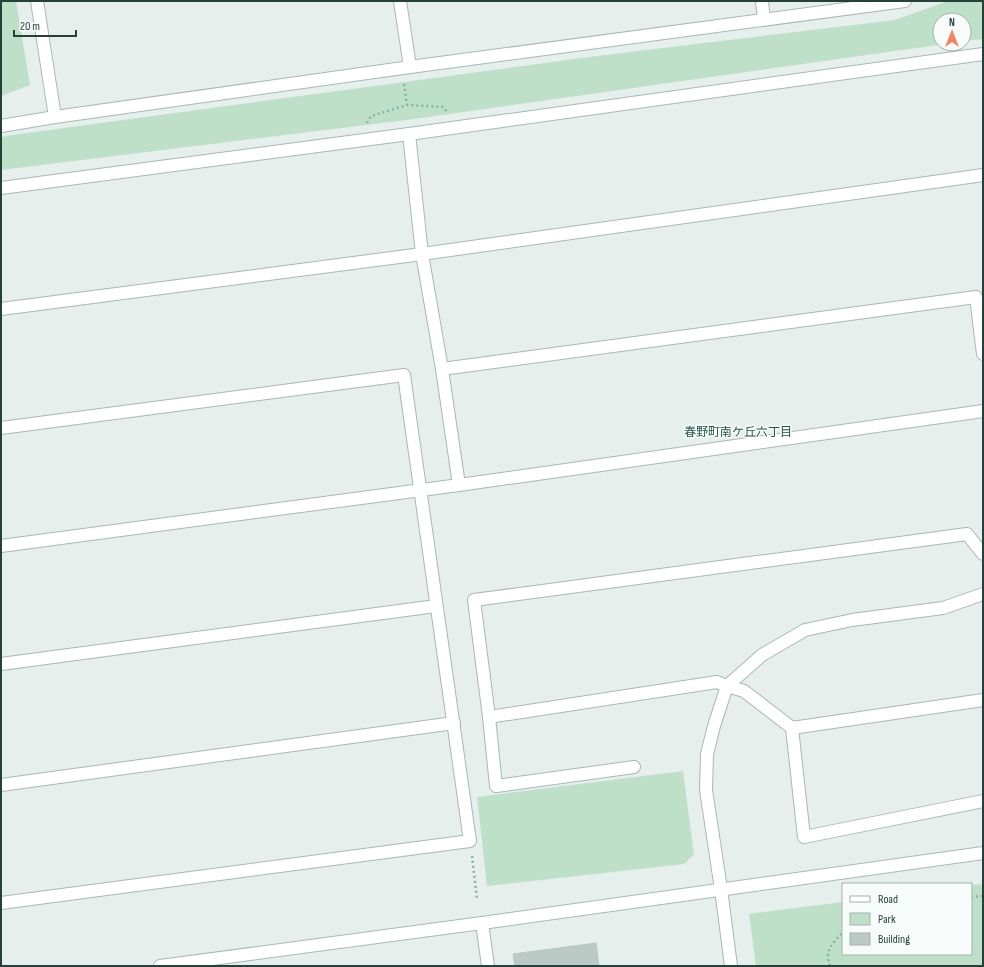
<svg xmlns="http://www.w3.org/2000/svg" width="984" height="967" viewBox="0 0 984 967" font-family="'Sofia Sans Condensed','Noto Sans JP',sans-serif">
	<rect width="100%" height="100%" fill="#e6efeb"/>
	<!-- green -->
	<g fill="#bfe0c8">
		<polygon points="1,1 16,1 30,85 1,96"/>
		<polygon points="948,1 983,1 983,39 964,41 964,20 940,20 940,44 945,44 407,120 1,170 1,138 5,136 589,57 895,20"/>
		<polygon points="683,771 694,855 684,864 487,886 477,797"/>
		<polygon points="983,884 983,966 756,966 749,914 843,902 843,954 971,954 971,885"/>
	</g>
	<!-- building -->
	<polygon fill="#bbcac4" stroke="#b8c9c2" points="596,943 599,966 515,966 513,954"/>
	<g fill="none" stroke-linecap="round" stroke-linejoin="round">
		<defs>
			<g id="street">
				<polyline points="37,1 55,117"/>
				<polyline points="400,1 410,67"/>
				<polyline points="762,1 764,20"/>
				<polyline points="1,126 55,117 410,67 905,1"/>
				<polyline points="409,134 422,254 442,369 459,485 983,411"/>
				<polyline points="1,188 409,134 983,54"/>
				<polyline points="1,309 422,254 983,175"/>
				<polyline points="442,369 976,297 983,354"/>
				<polyline points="1,428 404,375 470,841 1,903"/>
				<polyline points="1,546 459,485"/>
				<polyline points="983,554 967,534 474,600 489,717 717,682 727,686 744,691 792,728 804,837 983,801"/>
				<polyline points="1,664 436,606"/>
				<polyline points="489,717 496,786 634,767"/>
				<polyline points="792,728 983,700"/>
				<polyline points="1,785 454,723"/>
				<polyline points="721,889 706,790 707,754 714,726 727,686 762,655 805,630 852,620 943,608 983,594"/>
				<polyline points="482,923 488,966"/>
			</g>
			<g id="secondary">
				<polyline points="721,889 731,966"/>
				<polyline points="160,966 482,923 983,853"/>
			</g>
		</defs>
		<!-- street casing -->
		<use href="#street" stroke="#a8b8b2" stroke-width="14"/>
		<!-- secondary casing -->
		<use href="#secondary" stroke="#a4bbb3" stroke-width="14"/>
		<!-- path -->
		<g stroke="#86b3a5" stroke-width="2.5" stroke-dasharray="2 3" stroke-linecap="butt">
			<polyline points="404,84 407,105"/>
			<polyline points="367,123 371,116 407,105 443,107 448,113"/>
			<polyline points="472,856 477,899"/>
			<polyline points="971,897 983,896"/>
			<path d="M830,966c-6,-16 3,-23 13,-34"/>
		</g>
		<!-- street -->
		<use href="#street" stroke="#fff" stroke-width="12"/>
		<!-- secondary -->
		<use href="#secondary" stroke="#fff" stroke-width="12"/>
	</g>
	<g text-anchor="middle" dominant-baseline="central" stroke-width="3" stroke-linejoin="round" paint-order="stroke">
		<!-- neighbourhood labels -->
		<g font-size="12" fill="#1f5548" stroke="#f7fbf9">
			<text x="738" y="432">春野町南ケ丘六丁目</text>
		</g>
	</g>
	<!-- border -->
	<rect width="984" height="967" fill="none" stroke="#24423a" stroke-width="4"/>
	<!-- legend -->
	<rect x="842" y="883" width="130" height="72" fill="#f7fbf9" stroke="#a3b1ad"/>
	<rect x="850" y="896" width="20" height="6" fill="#ffffff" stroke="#a3b1ad"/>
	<text x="878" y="903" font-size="12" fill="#24423a">Road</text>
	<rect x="850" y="913" width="20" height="12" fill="#bfe0c8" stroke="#a3b1ad"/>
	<text x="878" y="923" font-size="12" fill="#24423a">Park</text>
	<rect x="850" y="933" width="20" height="12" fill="#bbcac4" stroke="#a3b1ad"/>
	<text x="878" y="943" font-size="12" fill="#24423a">Building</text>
	<!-- north arrow -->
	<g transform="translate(952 32)"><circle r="19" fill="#f7fbf9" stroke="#a3b1ad"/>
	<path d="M0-3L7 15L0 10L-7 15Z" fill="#f4845f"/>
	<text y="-6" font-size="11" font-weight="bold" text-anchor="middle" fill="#24423a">N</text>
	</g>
	<!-- scale -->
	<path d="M14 30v6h62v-6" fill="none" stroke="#24423a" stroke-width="2"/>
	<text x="20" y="30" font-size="12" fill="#24423a" stroke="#f7fbf9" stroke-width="3" paint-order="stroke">20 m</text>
</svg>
